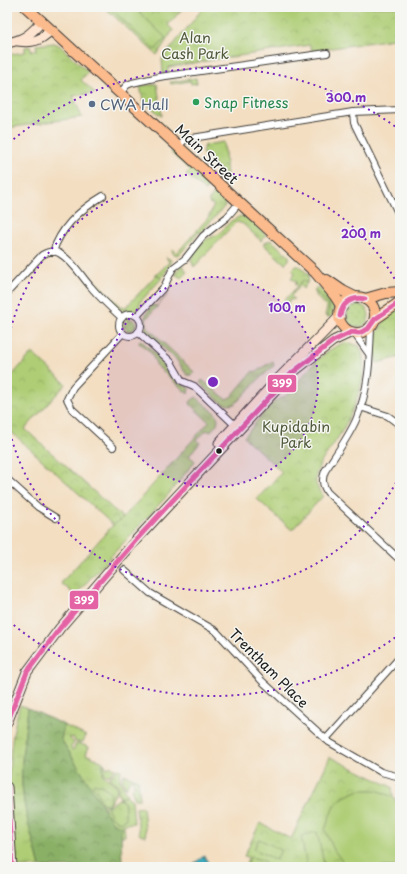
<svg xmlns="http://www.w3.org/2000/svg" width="407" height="874" viewBox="0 0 407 874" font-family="'Playpen Sans',sans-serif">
	<defs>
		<pattern id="grass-tufts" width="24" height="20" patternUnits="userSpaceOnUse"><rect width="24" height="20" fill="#aecd75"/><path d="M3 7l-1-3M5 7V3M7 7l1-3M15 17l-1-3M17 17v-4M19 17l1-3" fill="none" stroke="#95af65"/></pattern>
		<pattern id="forest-crowns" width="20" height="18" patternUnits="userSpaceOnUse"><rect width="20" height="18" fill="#8ab066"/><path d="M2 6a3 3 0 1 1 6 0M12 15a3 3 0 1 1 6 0" fill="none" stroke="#708e53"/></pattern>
		<pattern id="park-crowns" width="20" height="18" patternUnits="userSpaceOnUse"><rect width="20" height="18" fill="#aecd75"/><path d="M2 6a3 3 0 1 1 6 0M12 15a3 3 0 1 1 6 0" fill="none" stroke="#95af65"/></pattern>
		<pattern id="garden-dots" width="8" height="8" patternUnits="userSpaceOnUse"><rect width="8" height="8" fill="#aecd75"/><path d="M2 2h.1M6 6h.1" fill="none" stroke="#95af65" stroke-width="1.8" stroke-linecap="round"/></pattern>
		<pattern id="water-waves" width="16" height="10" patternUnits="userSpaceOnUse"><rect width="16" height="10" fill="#3eabbc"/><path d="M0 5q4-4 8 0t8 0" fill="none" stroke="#338a98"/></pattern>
	</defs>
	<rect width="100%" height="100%" fill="#f6f6f2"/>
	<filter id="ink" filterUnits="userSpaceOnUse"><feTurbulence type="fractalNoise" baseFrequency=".025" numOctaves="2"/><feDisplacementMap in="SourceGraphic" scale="8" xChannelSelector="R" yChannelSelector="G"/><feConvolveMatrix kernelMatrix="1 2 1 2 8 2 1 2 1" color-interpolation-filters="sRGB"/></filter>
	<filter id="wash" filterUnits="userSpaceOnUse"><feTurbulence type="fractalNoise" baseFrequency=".012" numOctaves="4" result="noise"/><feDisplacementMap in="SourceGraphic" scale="16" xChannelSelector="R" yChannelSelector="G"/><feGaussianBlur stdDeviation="0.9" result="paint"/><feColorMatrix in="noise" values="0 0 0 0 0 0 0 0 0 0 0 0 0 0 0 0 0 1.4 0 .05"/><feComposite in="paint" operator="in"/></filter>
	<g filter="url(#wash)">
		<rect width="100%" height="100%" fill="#f3dec1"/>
		<!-- grass -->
		<g fill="url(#grass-tufts)" stroke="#657448">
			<polygon points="196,78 197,83 191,84 190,81 171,84 170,82"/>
			<polygon points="174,150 209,183 205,191 186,174 190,170 171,153"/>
			<polygon points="217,191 224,201 225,206 200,233 197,230 208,218 214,205 209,203 209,200"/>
			<polygon points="241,216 248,218 266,235 261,241 243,224 237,222 235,223 194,267 191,260 195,251 205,240 219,234 231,221"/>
			<polygon points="271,240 289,256 289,260 285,264 263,244"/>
			<polygon points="296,266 299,266 309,275 307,283 303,280 298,286 295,284 297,282 291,278 295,273 292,270"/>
			<path d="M156,275l6,3 -21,23 -3,8c-18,9 -32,-11 -44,-22l3,-4 24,23 5,1z"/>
			<path d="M317,287c9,6 23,17 14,30h-5l4,-9 -4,-7 -12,-11z"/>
			<polygon points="140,340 166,362 177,381 189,388 188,394 157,366 151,352 139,343"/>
			<path d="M273,361l1,5 -14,12 -24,25c-13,8 -27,-12 -36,-20l2,-3 24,19 5,-2 22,-26 2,1z"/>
			<polygon points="196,397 215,413 218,419 217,424 210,432 207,430 196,440 200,443 189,456 195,461 168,495 75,595 61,583 113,525 123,518 209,422 191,405 190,402"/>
			<path d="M20,705l8,3c-3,28 -9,58 -5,87 3,24 11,48 17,72h-25c-5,-55 -12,-108 5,-162z"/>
			<polygon points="64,725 86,736 83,742 75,742 74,738 69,737 74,743 71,747 72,750 74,749 75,745 78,743 89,747 86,754 103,762 103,775 116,785 117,790 109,805 102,806 61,739"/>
			<polygon points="104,763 107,768 111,766 115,768 109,776 104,774"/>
			<polygon points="117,769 121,770 120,780 127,795 119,797 120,794 118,793 118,785 109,778"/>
			<polygon points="124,774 138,780 140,799 135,799 131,789 136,785 133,784 134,780 130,780 126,788 122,780"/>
			<polygon points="127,796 132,800 134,823 124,824 125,836 121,836 121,826 113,823 103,808 109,806 108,809 116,821 123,821 126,816 122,800 119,799"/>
			<polygon points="143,807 146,837 139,834 136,808"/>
		</g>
		<!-- forest -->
		<path fill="url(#forest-crowns)" stroke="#536641" d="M28,708l36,17 -3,14 52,84 8,3 1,41h-82c-6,-24 -14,-48 -17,-72 -4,-29 2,-59 5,-87z"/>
		<!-- park -->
		<g fill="url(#park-crowns)" stroke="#657448">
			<polygon points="104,7 184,7 168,25 173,30 157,55"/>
			<polygon points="204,7 400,7 400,38 312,51 310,45 168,67 168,73 163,74 162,59"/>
			<polygon points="54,43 59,45 88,72 81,80 95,93 73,96 82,117 7,128 7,55 25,52 25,47 30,46 31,51 37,50 36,45"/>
			<polygon points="157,84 162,116 161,116 143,100 140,86"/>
			<polygon points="224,142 227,176 202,153 205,145"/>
			<path d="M400,309v48l-23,6c-1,-5 -3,-11 -3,-16 0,-15 13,-33 26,-38z"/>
			<path d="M347,342l12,4c14,24 -8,72 -22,93 -7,12 -19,23 -21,37 -1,8 2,14 7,20l-31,34 -35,-31 25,-27 -38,-35c9,-10 23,-31 33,-37 5,-3 9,-3 13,-8 16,-19 32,-43 57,-50z"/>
			<polygon points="32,353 66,384 25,429 123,518 113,525 7,428 7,381"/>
			<polygon points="330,757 392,787 393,797 400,806 400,867 245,867 248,857 244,856 260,823 291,839"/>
			<path d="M94,783c10,3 22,9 14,21l-6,-1 -5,-12 -5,-5z"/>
			<polygon points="119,799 124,802 126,819 120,822 113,818 108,809 109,806"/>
		</g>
		<!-- garden -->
		<g fill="url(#garden-dots)" stroke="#657448">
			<polygon points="197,230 199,232 180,254 176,255 172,252 173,249 177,253"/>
			<polygon points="166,257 171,260 171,263 162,278 156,275 169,262"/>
			<polygon points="181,265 183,266 187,272 181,278 175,274"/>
			<polygon points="303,280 307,283 303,289 300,286 291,296 294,299 288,301 288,306 283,302"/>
			<path d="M314,290c8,8 21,15 12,27l-1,-2 2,-7 -10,-11z"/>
			<path d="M168,294l-22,25v7l48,46 -3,3h-4l-11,-16 -25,-22 -1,1c-10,-12 -7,-21 2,-33l5,1z"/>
			<circle cx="358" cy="316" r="11"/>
			<circle cx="130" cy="325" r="6"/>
		</g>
		<!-- pitch -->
		<g fill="#aecd75" stroke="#657448">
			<polygon points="109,7 134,7 166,38 155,50"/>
			<path d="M360,790h16l17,7 7,9v61h-54l-12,-17 -9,-20c9,-25 8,-30 35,-40z"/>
			<polygon points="317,832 324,864 307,867 301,836"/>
			<polygon points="259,839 281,850 276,860 254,849"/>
			<polygon points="250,857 265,861 263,867 247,867"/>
		</g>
		<!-- water -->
		<polygon fill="url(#water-waves)" stroke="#2d646c" points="204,856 211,867 189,867"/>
	</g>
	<g filter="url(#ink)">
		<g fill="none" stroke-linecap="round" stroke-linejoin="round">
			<defs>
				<g id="street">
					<polyline points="120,93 127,85 132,83 159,77 327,53"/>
					<polyline points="353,112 354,123 400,217"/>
					<polyline points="178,146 186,139 353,112 400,110"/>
					<path d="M53,252c8,-26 28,-43 50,-56"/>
					<path d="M7,293l35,-38c5,-3 11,-5 17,-2 14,8 22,23 32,34 9,11 20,21 31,31"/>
					<circle cx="130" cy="325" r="11"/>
					<polyline points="137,316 164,287 173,268 185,259 203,236 227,217 239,203"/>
					<path d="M371,326c-1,32 -2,64 -15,94 -8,18 -20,34 -31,51 -3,8 -3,13 2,21l73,68"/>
					<polyline points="138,332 171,362 182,381 194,386 238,428"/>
					<polyline points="354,333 369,354"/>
					<polyline points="360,407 388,416 400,425"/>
					<polyline points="113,447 72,409 67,399 73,387 123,333"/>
					<polyline points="7,479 38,507 56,518"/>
					<polyline points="124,570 150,593 216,631 262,681 329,742 381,772 400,777"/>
					<polyline points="326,739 400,657"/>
				</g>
				<g id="secondary">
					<path d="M18,41c15,2 22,0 33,-11"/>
					<path d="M7,43c17,-3 24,-9 35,-22"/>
					<polyline points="219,443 276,381 340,316"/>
					<polyline points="7,723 27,672 60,628 136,540 292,373 333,341 352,332"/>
					<polyline points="7,787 12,867"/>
				</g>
				<g id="primary">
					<polyline points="26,7 315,272 335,296 342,307"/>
					<polyline points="327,280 343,291 357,298"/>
					<circle cx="357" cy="315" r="18"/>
					<polyline points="365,299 386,293 400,292"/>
					<polyline points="375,319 400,302"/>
				</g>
			</defs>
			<!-- street casing -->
			<use href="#street" stroke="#3c3935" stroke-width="8"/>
			<!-- secondary casing -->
			<use href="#secondary" stroke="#3c3935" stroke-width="11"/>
			<!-- primary casing -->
			<use href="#primary" stroke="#3c3935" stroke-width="12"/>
			<!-- street -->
			<use href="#street" stroke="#fff" stroke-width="6"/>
			<!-- secondary -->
			<use href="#secondary" stroke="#fde4d1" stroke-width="9"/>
			<!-- primary -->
			<use href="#primary" stroke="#fbbb8d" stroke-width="10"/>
			<defs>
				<g id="bus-1">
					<path d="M340,316c2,-13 12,-20 25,-17"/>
					<polyline points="7,723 27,672 60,628 136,540 186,486 292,373 333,341 352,332 359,333 368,329 375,319 400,302"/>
					<polyline points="7,787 12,867"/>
				</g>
			</defs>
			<!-- bus-1 casing -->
			<use href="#bus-1" stroke="#f6f6f2" stroke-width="8"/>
			<!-- bus-1 -->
			<use href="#bus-1" stroke="#e463a4" stroke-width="5"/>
		</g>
	</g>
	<!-- distance rings -->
	<circle cx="213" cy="382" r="105" fill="#7b2cbf" fill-opacity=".12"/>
	<g fill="none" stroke="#7b2cbf" stroke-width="2" stroke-dasharray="2 4">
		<circle cx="213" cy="382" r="105"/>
		<path d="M399 477A209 209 0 0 1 7 418M7 346A209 209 0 0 1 399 287"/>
		<path d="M400 634A314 314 0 0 1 9 621M9 143A314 314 0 0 1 400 130"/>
	</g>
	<!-- markers -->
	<circle fill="#2e9e5b" stroke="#f6f6f2" stroke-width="1.5" cx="196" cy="102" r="4"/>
	<circle fill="#5c6f8a" stroke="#f6f6f2" stroke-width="1.5" cx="92" cy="104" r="4"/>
	<circle fill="#1c1c1c" stroke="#f6f6f2" stroke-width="1.5" cx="219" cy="451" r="3.5"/>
	<g text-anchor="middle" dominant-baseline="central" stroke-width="3" stroke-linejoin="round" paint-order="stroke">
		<!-- park labels -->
		<g font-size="14" fill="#4f5a3b" stroke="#f6f6f2">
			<text x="195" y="37">Alan<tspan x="195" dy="16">Cash Park</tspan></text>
			<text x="296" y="426">Kupidabin<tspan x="296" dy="16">Park</tspan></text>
		</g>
		<!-- leisure labels -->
		<g font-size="14" fill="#27864d" stroke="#f6f6f2" text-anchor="start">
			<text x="204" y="102">Snap Fitness</text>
		</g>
		<!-- service labels -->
		<g font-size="14" fill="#4e5e75" stroke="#f6f6f2" text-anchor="start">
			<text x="100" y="104">CWA Hall</text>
		</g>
		<!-- street labels -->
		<g font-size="14" fill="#1c1c1c" stroke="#f6f6f2">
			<text transform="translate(207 154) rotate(43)">Main Street</text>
			<text transform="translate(269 668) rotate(45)">Trentham Place</text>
		</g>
	</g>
	<circle cx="213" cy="382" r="6" fill="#7b2cbf" stroke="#f6f6f2" stroke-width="2"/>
	<g font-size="12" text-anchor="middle" font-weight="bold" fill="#7b2cbf" stroke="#f6f6f2" stroke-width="3" stroke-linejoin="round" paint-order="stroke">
		<text x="346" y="102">300 m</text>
		<text x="361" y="238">200 m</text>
		<text x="287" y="312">100 m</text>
	</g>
	<g stroke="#f6f6f2" stroke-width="1.5">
		<rect x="267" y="374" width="30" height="19" rx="4" fill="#e463a4"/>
		<rect x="69" y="590" width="30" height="20" rx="4" fill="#e463a4"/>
	</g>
	<g font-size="11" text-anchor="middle" font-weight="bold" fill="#fff">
		<text x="282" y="387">399</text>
		<text x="84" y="604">399</text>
	</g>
	<!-- margin -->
	<rect width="407" height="874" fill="none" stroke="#f6f6f2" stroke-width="24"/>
</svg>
